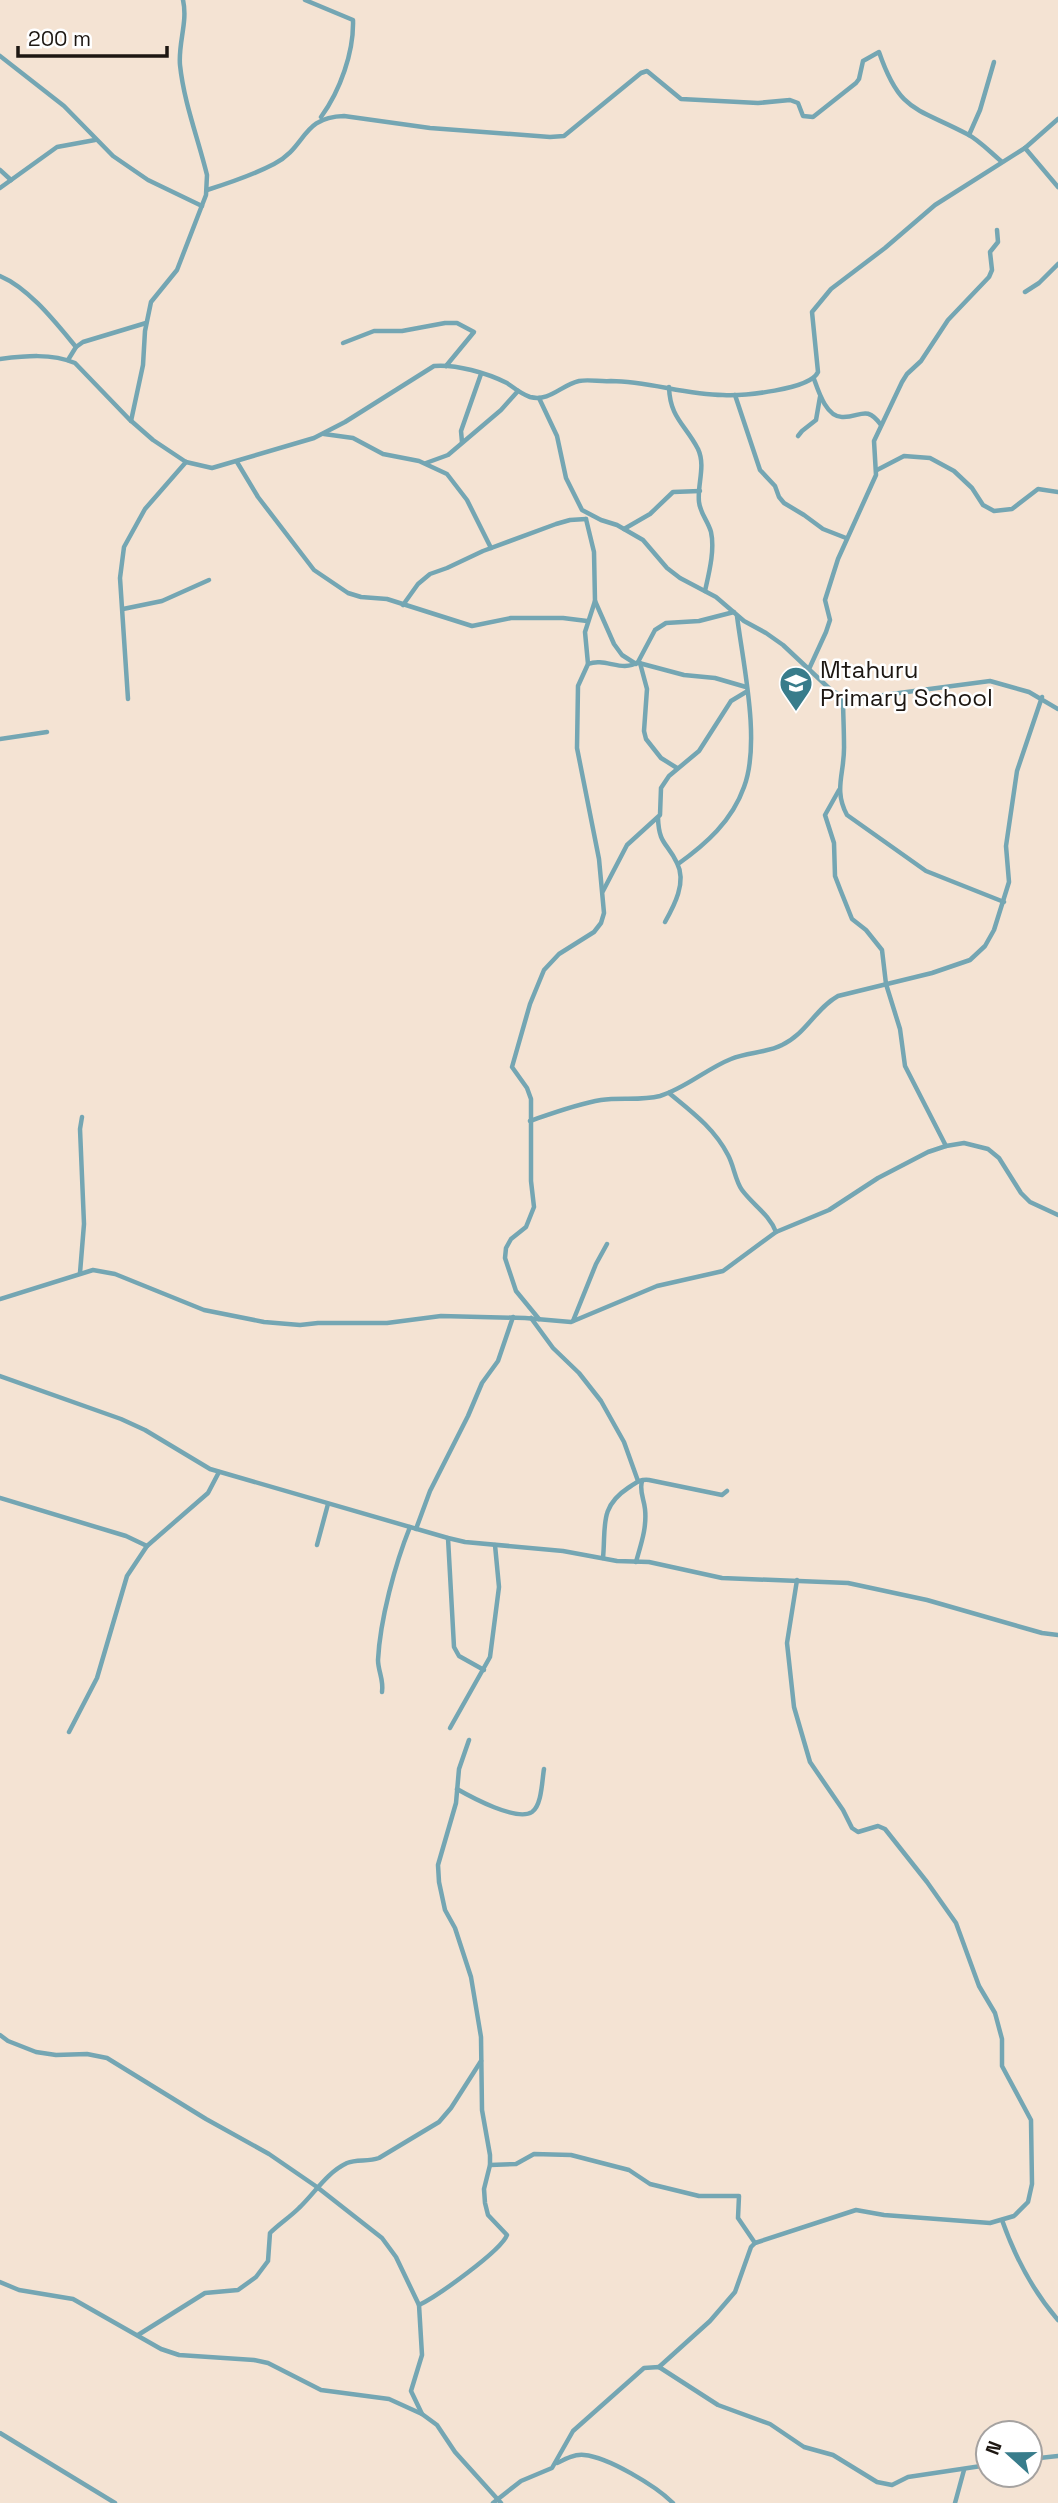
<svg xmlns="http://www.w3.org/2000/svg" width="1058" height="2503" viewBox="0 0 1058 2503" font-family="'Space Grotesk',sans-serif">
	<rect width="100%" height="100%" fill="#f4e3d3"/>
	<g fill="none" stroke-linecap="round" stroke-linejoin="round">
		<!-- minor -->
		<g stroke="#74a6b3" stroke-width="4.5">
			<path d="M305,0l48,20c1,32 -13,71 -32,97"/>
			<polyline points="0,56 64,106 113,156 148,180 202,206"/>
			<polyline points="969,135 980,110 994,62"/>
			<polyline points="1025,148 1058,187"/>
			<polyline points="0,170 11,180"/>
			<polyline points="0,188 57,147 95,140"/>
			<path d="M207,190c22,-7 46,-15 67,-26 33,-17 27,-47 70,-48l86,12 120,9 14,-1 77,-63 6,-2 34,28 77,4 32,-3 8,3 5,13 10,1 43,-34 3,-4 4,-18 16,-9c21,61 37,55 88,82 12,6 23,18 34,27"/>
			<path d="M0,276c29,12 56,47 76,71"/>
			<polyline points="1025,292 1039,283 1058,264"/>
			<polyline points="343,343 374,331 402,331 445,323 457,323 474,332 446,366"/>
			<path d="M0,359c25,-3 51,-6 75,4l54,56 24,21 33,22 26,6 102,-30 31,-16 89,-56c22,-2 53,7 73,17 7,5 14,11 23,14 20,5 31,-12 49,-16 10,-2 22,1 32,0 38,0 74,14 112,14 19,1 87,-5 95,-23l-6,-60 19,-23 54,-41 50,-43 90,-57 33,-29"/>
			<polyline points="68,360 76,347 83,342 146,323"/>
			<path d="M814,379c4,11 12,38 28,38 18,1 24,-13 39,8"/>
			<path d="M669,387c1,31 16,37 29,62 8,17 -1,36 1,53 1,11 9,19 12,30 4,18 -2,41 -6,59"/>
			<polyline points="735,395 760,470 775,486 779,497 784,503 804,515 823,529 846,538"/>
			<polyline points="539,398 557,436 566,478 582,510 601,520 617,525 643,540 667,568 680,578 716,597 744,621 766,633 783,645 832,691 843,696 869,697 990,681 1029,692 1058,709"/>
			<path d="M131,421l12,-56 2,-34 6,-29 26,-32 29,-75 1,-20c-9,-37 -23,-72 -27,-110 -2,-22 8,-43 3,-65"/>
			<polyline points="324,434 353,438 383,454 419,461 447,474 467,500 491,548"/>
			<polyline points="798,436 802,431 816,420 820,397"/>
			<polyline points="462,442 461,431 481,374"/>
			<polyline points="237,462 258,497 314,570 348,593 361,597 387,599 472,626 511,618 563,618 587,621"/>
			<polyline points="426,463 448,455 501,410 518,391"/>
			<polyline points="877,470 904,456 930,458 954,471 972,488 983,505 994,511 1012,509 1038,489 1058,492"/>
			<polyline points="586,519 594,552 595,601 614,644 622,655 636,664"/>
			<polyline points="624,529 650,514 673,492 700,491"/>
			<polyline points="403,605 418,584 430,574 447,568 483,551 556,524 570,520 586,519"/>
			<polyline points="123,609 162,601 209,580"/>
			<polyline points="639,663 684,675 715,678 746,687"/>
			<polyline points="640,663 647,689 644,731 646,739 661,758 677,768"/>
			<path d="M588,664c17,-7 34,9 50,-2l17,-32 11,-7 33,-2 35,-9"/>
			<polyline points="809,669 826,632 830,620 825,600 838,559 876,475 874,441 902,382 907,374 921,361 948,320 989,277 992,270 990,252 998,242 997,230"/>
			<path d="M843,696c0,16 1,33 1,49 1,28 -11,44 3,70l79,56 78,31"/>
			<polyline points="128,699 120,578 124,547 145,509 186,462"/>
			<polyline points="0,739 47,732"/>
			<polyline points="839,790 825,815 834,843 835,876 840,889 852,919 866,930 882,950 886,984 900,1029 905,1066 946,1146"/>
			<path d="M658,818c1,27 9,24 19,45 10,19 -3,43 -12,59"/>
			<path d="M678,864c28,-20 54,-43 66,-77 17,-45 -1,-123 -7,-171"/>
			<polyline points="603,891 627,845 660,815 661,788 669,776 699,751 731,701 746,692"/>
			<path d="M669,1093c23,19 45,35 59,62 6,11 7,25 14,35 11,15 27,24 34,42"/>
			<path d="M530,1121c23,-8 47,-17 71,-21 20,-3 39,1 59,-4 26,-8 46,-27 71,-37 16,-7 36,-6 51,-14 24,-11 34,-37 56,-49l94,-23 38,-13 15,-14 9,-16 15,-48 -3,-36 11,-75 25,-74"/>
			<polyline points="80,1273 84,1224 80,1129 82,1117"/>
			<polyline points="0,1299 93,1270 115,1274 204,1310 264,1322 300,1325 318,1323 387,1323 441,1316 525,1318 571,1322 657,1286 723,1271 776,1232 829,1210 878,1178 928,1152 946,1146 964,1143 988,1149 999,1158 1021,1193 1030,1202 1058,1215"/>
			<polyline points="531,1318 553,1348 579,1373 601,1401 624,1442 638,1481"/>
			<polyline points="539,1319 516,1291 505,1258 506,1248 511,1239 526,1227 534,1207 531,1181 531,1099 527,1088 512,1067 530,1004 544,970 559,954 594,932 601,923 604,913 599,859 577,748 578,686 588,664 585,632 595,601"/>
			<polyline points="573,1321 596,1264 607,1244"/>
			<polyline points="0,1376 121,1419 145,1430 210,1469 448,1538 465,1542 563,1551 617,1561 649,1562 722,1578 848,1583 927,1600 1042,1633 1058,1635"/>
			<polyline points="0,1498 126,1536 147,1546"/>
			<polyline points="416,1529 430,1491 468,1416 482,1383 498,1361 513,1317"/>
			<polyline points="448,1538 454,1647 459,1656 484,1670"/>
			<polyline points="317,1545 328,1504"/>
			<path d="M603,1558c3,-31 -4,-51 25,-70 8,-5 11,-9 21,-8l73,15 5,-4"/>
			<path d="M636,1562c5,-18 11,-34 9,-53 -1,-10 -6,-18 -3,-28"/>
			<path d="M382,1692c2,-12 -4,-21 -4,-32 2,-40 17,-96 32,-133"/>
			<polyline points="450,1728 490,1657 499,1587 495,1545"/>
			<polyline points="69,1732 97,1678 127,1576 147,1546 208,1493 219,1472"/>
			<path d="M457,1789c14,8 60,33 75,23 10,-7 10,-32 12,-43"/>
			<polyline points="0,2035 8,2041 36,2052 56,2055 87,2054 107,2058 206,2119 269,2154 317,2187 382,2238 396,2257 419,2305 422,2355 411,2391 422,2414"/>
			<polyline points="490,2165 516,2164 534,2154 571,2155 629,2170 650,2184 699,2196 739,2196 738,2218 755,2243"/>
			<path d="M1002,2220c13,37 30,70 56,100"/>
			<polyline points="0,2282 19,2290 73,2299 161,2349 179,2355 254,2360 268,2363 321,2390 389,2399 422,2414 437,2425 455,2452 501,2503"/>
			<path d="M419,2305c17,-8 82,-54 88,-70l-19,-20 -3,-12 -1,-14 6,-24v-10l-8,-45 -1,-73 -10,-60 -16,-49 -10,-18 -6,-28 -1,-17 18,-62 3,-34 10,-29"/>
			<path d="M138,2335l67,-42 33,-3 18,-13 12,-16 2,-28c9,-9 20,-16 29,-25 16,-15 27,-35 48,-45 10,-4 21,-1 32,-5l60,-36 12,-14 30,-47"/>
			<polyline points="659,2367 710,2321 735,2292 751,2247 755,2243 856,2210 884,2215 990,2223 1014,2216 1028,2202 1032,2184 1031,2120 1002,2066 1002,2039 995,2013 979,1986 956,1923 927,1882 885,1829 878,1826 858,1832 852,1828 843,1810 810,1762 794,1707 787,1643 797,1580"/>
			<polyline points="0,2433 115,2503"/>
			<polyline points="1030,2459 1058,2456"/>
			<path d="M557,2463c8,-4 17,-9 27,-8 24,2 72,31 89,48"/>
			<polyline points="493,2503 521,2481 552,2468 573,2431 644,2368 659,2367 718,2405 770,2424 804,2447 833,2455 877,2482 892,2485 908,2477 988,2465"/>
			<polyline points="955,2503 964,2470"/>
		</g>
	</g>
	<!-- icons -->
	<defs>
		<symbol id="school-pin" viewBox="-11 -11 22 30"><path d="M0 17L-7.5 6A9.5 9.5 0 1 1 7.5 6Z" fill="#387c8b" stroke="#fff"/><path d="M0-5L7-2L0 1L-7-2ZM-4 1L0 2.5L4 1V4Q0 6-4 4Z" fill="#fff"/></symbol>
	</defs>
	<g fill-rule="evenodd">
		<use href="#school-pin" x="777" y="664" width="38" height="52"/>
	</g>
	<g text-anchor="middle" dominant-baseline="central" stroke-width="5" stroke-linejoin="round" paint-order="stroke">
		<!-- poi labels -->
		<g font-size="24" fill="#1d1712" stroke="#fff" text-anchor="start">
			<text x="820" y="669">Mtahuru<tspan x="820" dy="28">Primary School</tspan></text>
		</g>
	</g>
	<!-- north arrow -->
	<g transform="translate(1009 2454) rotate(291)"><circle r="33" fill="#ffffff" stroke="#a5a2a0" stroke-width="2"/>
	<path d="M0-5L12 26L0 18L-12 26Z" fill="#387c8b"/>
	<text y="-10" font-size="19" font-weight="bold" text-anchor="middle" fill="#1d1712">N</text>
	</g>
	<!-- scale -->
	<path d="M18 46v10h149v-10" fill="none" stroke="#1d1712" stroke-width="3.5"/>
	<text x="28" y="46" font-size="21" fill="#1d1712" stroke="#ffffff" stroke-width="5" paint-order="stroke">200 m</text>
</svg>
